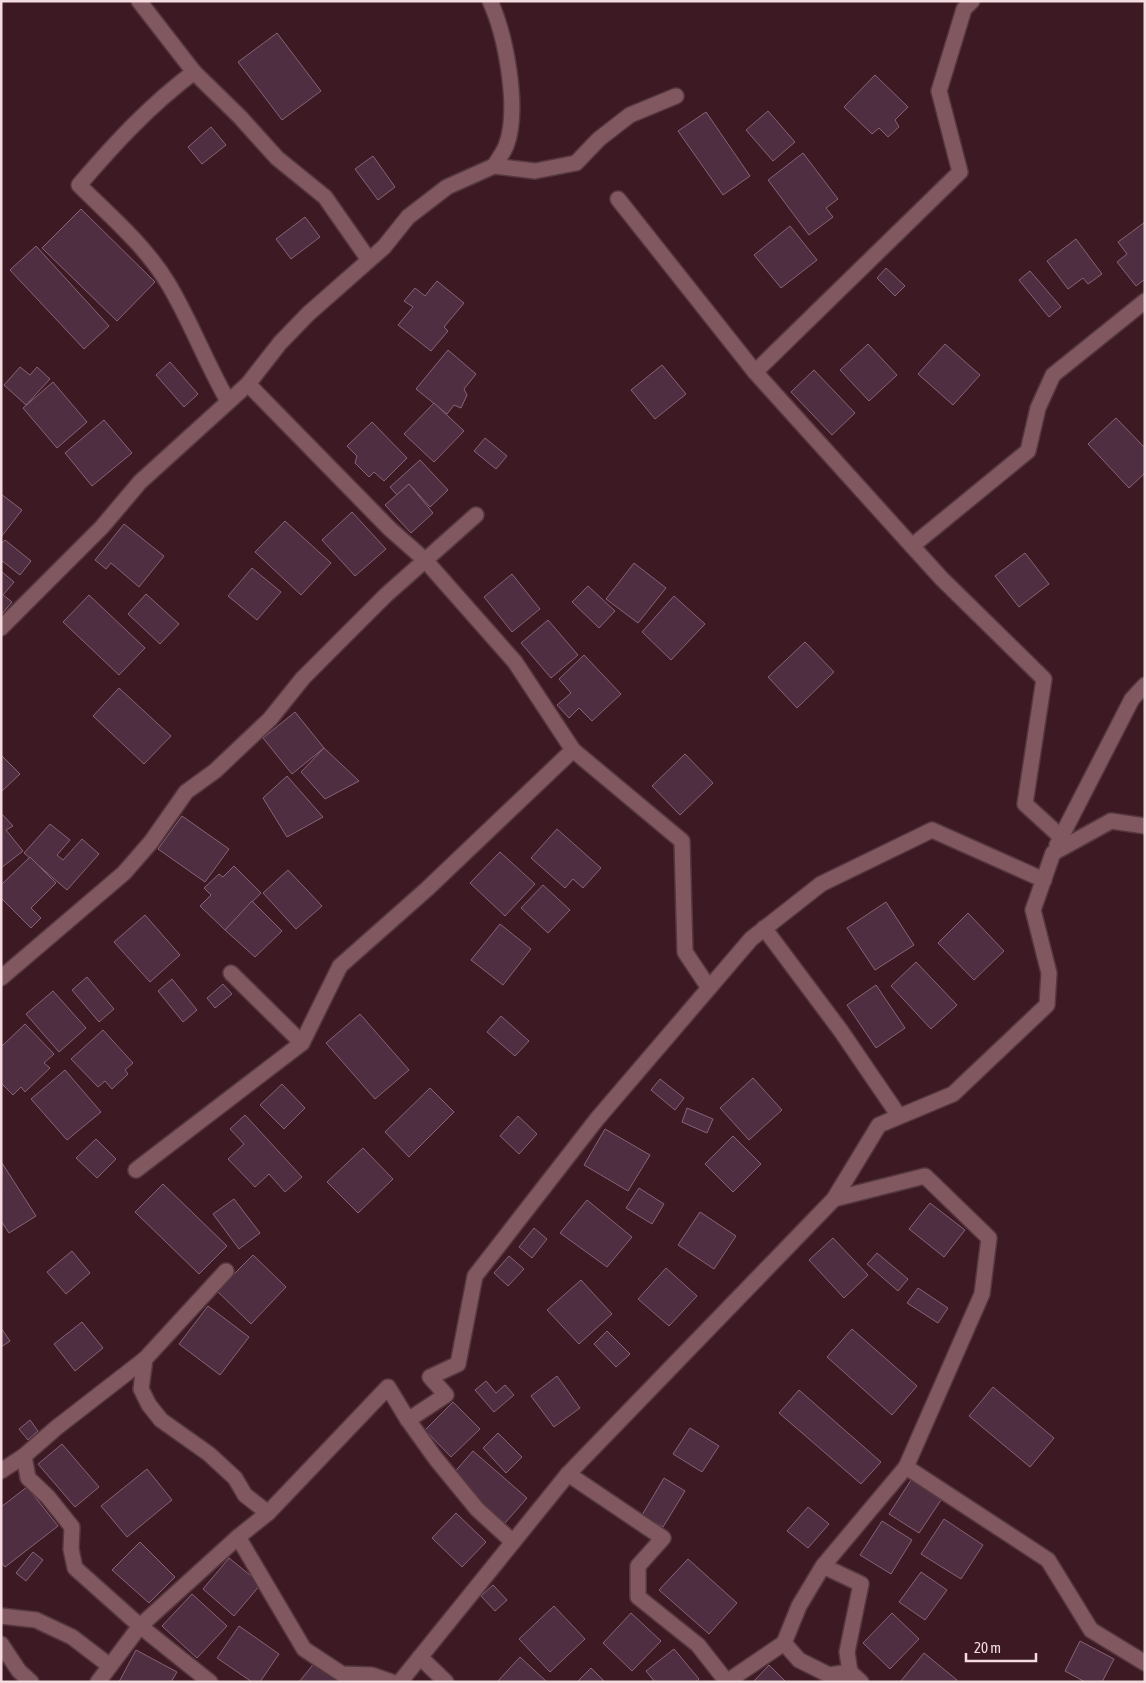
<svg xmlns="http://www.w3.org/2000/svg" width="1146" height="1683" viewBox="0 0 1146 1683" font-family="'Asap Condensed',sans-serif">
	<rect width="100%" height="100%" fill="#3d1a23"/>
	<!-- building -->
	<g fill="#4f2e41" stroke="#886276">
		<polygon points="277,33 321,91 282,120 238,62"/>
		<polygon points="875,75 908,107 895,120 899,127 888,137 879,128 872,134 844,107"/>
		<polygon points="768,111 795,142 773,161 746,130"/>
		<polygon points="706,112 750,176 723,195 678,131"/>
		<polygon points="211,127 226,145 202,164 188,147"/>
		<polygon points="803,153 838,199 826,208 833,217 809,235 768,180"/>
		<polygon points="373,156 395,187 378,200 355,169"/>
		<polygon points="81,209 155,282 117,321 42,248"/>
		<polygon points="305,217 320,237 291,259 276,239"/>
		<polygon points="1145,222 1145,279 1136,286 1117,262 1127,254 1118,242"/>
		<polygon points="790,226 817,260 781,288 754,255"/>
		<polygon points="1076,239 1102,274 1088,284 1083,278 1068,289 1047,261"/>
		<polygon points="36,246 109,326 84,349 10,270"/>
		<polygon points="886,268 905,286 895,296 877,278"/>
		<polygon points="1030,271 1061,307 1049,317 1019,280"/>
		<polygon points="437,281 464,303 444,327 448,331 431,351 398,325 413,307 404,301 415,288 425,296"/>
		<polygon points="868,344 897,375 869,401 840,370"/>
		<polygon points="945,344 980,375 953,405 918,374"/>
		<polygon points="448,350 476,374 464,389 467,395 461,408 454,405 447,414 416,389"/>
		<polygon points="170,362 198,394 184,407 156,375"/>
		<polygon points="662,365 686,394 655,419 631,390"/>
		<polygon points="20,367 30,375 37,367 50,379 26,405 4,385"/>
		<polygon points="814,370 855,413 832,435 791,392"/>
		<polygon points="53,382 87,422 57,448 23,408"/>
		<polygon points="434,403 464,431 434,462 404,434"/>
		<polygon points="1116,418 1145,448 1145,473 1129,488 1088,444"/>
		<polygon points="104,420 132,453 92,486 65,453"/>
		<polygon points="372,422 407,458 384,481 374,472 369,477 355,463 357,456 347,446"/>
		<polygon points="485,438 507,456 496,469 474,451"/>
		<polygon points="420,460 448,490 430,507 409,484 397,495 390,487"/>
		<polygon points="409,484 433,513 411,533 385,505"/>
		<polygon points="1,494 22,510 1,537"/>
		<polygon points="352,512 386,549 355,576 322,540"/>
		<polygon points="285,521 331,563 301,595 255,552"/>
		<polygon points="124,524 164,556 139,587 111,563 106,569 95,560"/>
		<polygon points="5,540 31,561 20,575 1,560 1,544"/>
		<polygon points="1025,553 1049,584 1019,607 995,576"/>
		<polygon points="634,563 666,588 638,623 606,599"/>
		<polygon points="252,568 281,592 257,620 228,596"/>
		<polygon points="1,571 14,582 3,595 12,602 1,615"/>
		<polygon points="512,574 540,609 512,632 484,597"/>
		<polygon points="588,586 615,611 599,628 572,602"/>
		<polygon points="146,594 179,624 160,644 128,614"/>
		<polygon points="89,595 145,648 119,675 63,622"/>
		<polygon points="674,596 705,624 671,660 642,632"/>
		<polygon points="548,620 578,655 551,678 521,643"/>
		<polygon points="805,642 834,672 797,708 768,677"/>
		<polygon points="584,655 621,694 592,721 579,708 569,718 557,705 571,693 559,679"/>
		<polygon points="119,688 171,736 144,764 93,716"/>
		<polygon points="295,712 324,748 292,774 263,738"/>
		<polygon points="324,748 359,781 325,799 301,772"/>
		<polygon points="685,754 713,783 680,815 652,786"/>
		<polygon points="1,755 20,774 1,792"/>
		<polygon points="287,776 323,817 287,837 263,798"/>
		<polygon points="1,813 13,826 6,830 23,851 1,868"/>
		<polygon points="182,816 229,849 205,882 158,849"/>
		<polygon points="50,824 70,840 57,855 63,860 82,839 99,854 67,890 24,853"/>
		<polygon points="557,829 601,868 583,888 573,879 565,888 531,858"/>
		<polygon points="500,852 535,884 505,916 470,883"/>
		<polygon points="30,857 56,883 31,908 41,918 31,928 1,898 1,885"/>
		<polygon points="234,866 261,893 225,930 200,906 211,895 204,888 219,874 223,877"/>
		<polygon points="288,870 322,906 296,929 263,893"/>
		<polygon points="543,885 570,910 548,933 521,908"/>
		<polygon points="252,901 282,931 255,957 225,930"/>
		<polygon points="886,902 914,945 875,970 847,928"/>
		<polygon points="968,913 1004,951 974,980 938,943"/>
		<polygon points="145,915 180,955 150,982 114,942"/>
		<polygon points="500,924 531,949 503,985 471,960"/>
		<polygon points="916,962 957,1005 931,1029 891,986"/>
		<polygon points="87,977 114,1009 99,1022 72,990"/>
		<polygon points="172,979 197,1010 183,1022 158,991"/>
		<polygon points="223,984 232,994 215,1008 207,998"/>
		<polygon points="876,985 905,1028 876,1048 847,1005"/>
		<polygon points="53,991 86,1028 59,1052 26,1014"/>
		<polygon points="360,1014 409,1070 375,1099 326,1043"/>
		<polygon points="501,1016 529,1041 515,1056 487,1032"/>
		<polygon points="25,1024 54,1054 44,1063 50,1068 25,1092 21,1087 13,1095 1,1083 1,1047"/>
		<polygon points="103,1030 133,1063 125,1070 128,1074 112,1089 105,1081 98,1087 71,1059"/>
		<polygon points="65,1070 101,1112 67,1140 31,1099"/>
		<polygon points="753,1078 782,1110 749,1140 720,1108"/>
		<polygon points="660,1079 684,1098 675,1110 651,1090"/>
		<polygon points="282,1084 305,1108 284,1129 260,1105"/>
		<polygon points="430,1088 454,1112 409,1157 385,1132"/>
		<polygon points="687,1108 713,1119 707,1133 682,1122"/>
		<polygon points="245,1115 302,1177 285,1192 269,1174 255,1187 228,1159 244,1144 230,1129"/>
		<polygon points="518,1116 537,1134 519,1154 500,1136"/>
		<polygon points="605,1129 650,1155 628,1191 584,1165"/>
		<polygon points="733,1136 761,1164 733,1192 705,1164"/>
		<polygon points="96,1139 116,1159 97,1178 76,1158"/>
		<polygon points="363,1148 393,1179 358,1213 327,1182"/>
		<polygon points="2,1163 36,1216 9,1233 1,1221"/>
		<polygon points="163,1184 227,1246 199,1274 135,1212"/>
		<polygon points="639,1188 664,1204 652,1224 626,1208"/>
		<polygon points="234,1199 260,1233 239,1249 213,1214"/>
		<polygon points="587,1200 632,1237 607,1267 560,1233"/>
		<polygon points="930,1203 965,1230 944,1257 909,1229"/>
		<polygon points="700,1212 736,1236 714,1269 678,1245"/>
		<polygon points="534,1228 547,1239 532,1258 519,1247"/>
		<polygon points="833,1238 868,1275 844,1298 809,1260"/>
		<polygon points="72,1251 90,1273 66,1294 47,1272"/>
		<polygon points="877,1253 908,1279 898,1291 867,1264"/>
		<polygon points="253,1255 286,1287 251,1324 217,1291"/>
		<polygon points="509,1256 524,1269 508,1286 494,1273"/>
		<polygon points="666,1268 697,1296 669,1326 638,1299"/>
		<polygon points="581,1280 612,1314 579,1344 547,1310"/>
		<polygon points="918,1288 948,1308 938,1323 907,1303"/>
		<polygon points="208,1306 249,1337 220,1375 179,1344"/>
		<polygon points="82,1322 103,1348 75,1371 54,1344"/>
		<polygon points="1,1328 10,1341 1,1347"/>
		<polygon points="852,1329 917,1386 892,1415 827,1357"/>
		<polygon points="607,1331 630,1354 616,1367 594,1344"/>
		<polygon points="557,1376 580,1408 554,1427 531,1396"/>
		<polygon points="486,1381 496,1393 505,1385 514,1395 494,1412 475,1390"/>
		<polygon points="993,1387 1054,1438 1030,1467 969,1416"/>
		<polygon points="799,1390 881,1462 861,1484 779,1413"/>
		<polygon points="453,1402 480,1429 451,1457 425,1430"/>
		<polygon points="30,1420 38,1431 28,1440 19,1429"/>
		<polygon points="690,1428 719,1446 702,1472 673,1454"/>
		<polygon points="498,1433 522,1457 506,1473 483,1448"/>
		<polygon points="62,1444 99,1487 75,1507 38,1464"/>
		<polygon points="473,1451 527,1498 505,1523 451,1476"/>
		<polygon points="147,1469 172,1500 127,1537 101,1506"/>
		<polygon points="664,1478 685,1491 663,1527 642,1515"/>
		<polygon points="911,1480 941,1500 919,1533 889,1514"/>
		<polygon points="27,1487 58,1526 5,1567 1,1562 1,1507"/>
		<polygon points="808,1507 829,1524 808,1548 787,1531"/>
		<polygon points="456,1513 486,1542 462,1567 432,1538"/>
		<polygon points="944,1519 983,1545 961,1579 921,1554"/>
		<polygon points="882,1521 912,1540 891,1574 860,1555"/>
		<polygon points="140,1542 175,1577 149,1603 112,1570"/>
		<polygon points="33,1552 43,1560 26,1581 16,1573"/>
		<polygon points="229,1558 261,1584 234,1616 203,1589"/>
		<polygon points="688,1559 737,1603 709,1634 659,1590"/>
		<polygon points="921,1572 947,1590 925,1620 899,1602"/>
		<polygon points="493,1585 507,1600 495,1611 481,1596"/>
		<polygon points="192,1594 227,1626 197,1658 162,1626"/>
		<polygon points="554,1606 585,1639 550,1672 519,1639"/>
		<polygon points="631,1613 661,1641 632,1671 603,1643"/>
		<polygon points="892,1613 919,1639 890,1669 863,1643"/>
		<polygon points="239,1626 279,1654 260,1682 252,1682 217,1658"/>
		<polygon points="1080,1641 1114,1659 1102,1682 1085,1682 1065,1671"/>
		<polygon points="674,1649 699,1679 696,1682 655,1682 646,1671"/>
		<polygon points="136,1650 177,1672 171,1682 119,1682"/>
		<polygon points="924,1653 957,1680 956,1682 900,1682"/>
		<polygon points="520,1657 547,1682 497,1682"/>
		<polygon points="315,1662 339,1682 299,1682"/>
		<polygon points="769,1665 786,1682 753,1682"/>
		<polygon points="591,1668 605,1682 577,1682"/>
	</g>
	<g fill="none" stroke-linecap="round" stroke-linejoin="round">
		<defs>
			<g id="minor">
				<polyline points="139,1 194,72"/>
				<path d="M490,1c16,35 30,109 16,145 -3,7 -8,14 -12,20"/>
				<polyline points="618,199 755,372 912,546"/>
				<polyline points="755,372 960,172 939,91 964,9 972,1"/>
				<polyline points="248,384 280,343 308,314 384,247 408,217 447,187 494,166 535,171 576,163 599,139 630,115 676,96"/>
				<path d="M228,401c-22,-38 -37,-79 -59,-116 -23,-39 -59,-69 -90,-100 37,-43 70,-79 115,-113l46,45 37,41 48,39 44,63"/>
				<polyline points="1,628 102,527 140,482 248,384 390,529 425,560 515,662 573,750"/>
				<polyline points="1061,837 1025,804 1044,679 942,579 912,546 1028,451 1038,408 1053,375 1145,301"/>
				<polyline points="1057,845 1132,699 1145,685"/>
				<polyline points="764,928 841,1031 899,1116"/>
				<polyline points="231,973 302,1043"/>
				<polyline points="1,978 124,873 151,842 186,792 215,771 270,719 303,678 386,595 476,515"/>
				<polyline points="136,1170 302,1043 340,966 427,889 573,750 682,841 685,952 709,988"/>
				<polyline points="834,1199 879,1125 953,1094 1047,1005 1049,973 1033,910 1053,853 1111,821 1145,826"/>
				<polyline points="226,1271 145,1359 141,1389 149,1405 161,1420 209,1454 235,1478 245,1495 268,1513"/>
				<polyline points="408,1420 436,1459 477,1509 513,1542"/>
				<polyline points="24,1456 28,1478 48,1497 72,1527 71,1549 75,1568 140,1626 98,1682"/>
				<polyline points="1,1471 24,1456 56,1428 145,1359"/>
				<polyline points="568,1474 663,1538 638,1566 638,1597 698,1645 727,1682"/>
				<polyline points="238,1537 304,1649 342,1674 372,1675 392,1682"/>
				<polyline points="823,1566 861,1584 847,1652 850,1672 829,1675 799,1660 784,1643 799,1606 823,1566 906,1467 1048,1560 1091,1630 1145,1663"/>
				<polyline points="1,1616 36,1620 72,1637 110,1666"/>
				<polyline points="1,1644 19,1671 31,1682"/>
				<polyline points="420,1657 446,1682"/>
				<polyline points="846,1680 850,1672 861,1682"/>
				<polyline points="728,1681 784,1643"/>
				<polyline points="210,1682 140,1626 238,1537 268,1513 388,1387 408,1420 446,1395 430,1377 458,1364 475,1276 597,1119 751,939 821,884 932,830 1044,880"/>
				<polyline points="400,1682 568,1474 834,1199 925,1176 989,1238 982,1294 906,1467"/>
			</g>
		</defs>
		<!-- minor casing -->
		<use href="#minor" stroke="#55373f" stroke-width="18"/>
		<!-- minor -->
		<use href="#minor" stroke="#815760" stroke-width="15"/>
	</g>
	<!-- border -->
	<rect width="1146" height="1683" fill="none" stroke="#f5dce1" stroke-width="5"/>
	<!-- scale -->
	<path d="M966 1653v8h70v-8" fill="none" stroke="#f5dce1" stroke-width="2.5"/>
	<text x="974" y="1653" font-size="15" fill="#f5dce1" stroke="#3d1a23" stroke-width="4" paint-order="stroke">20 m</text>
</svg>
